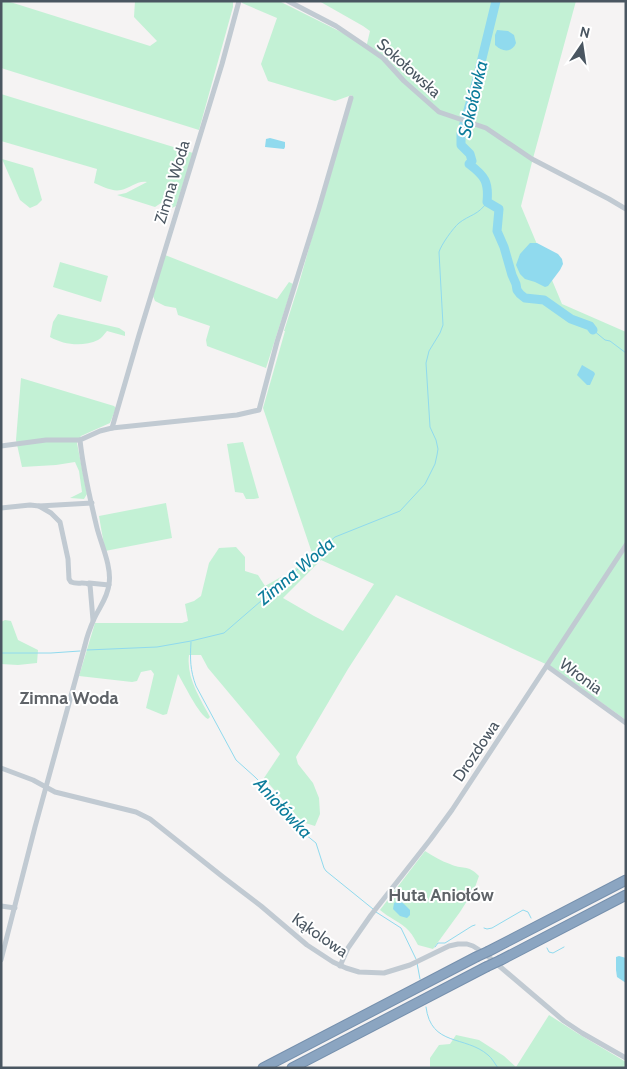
<svg xmlns="http://www.w3.org/2000/svg" width="627" height="1069" viewBox="0 0 627 1069" font-family="Cabin,sans-serif">
	<rect width="100%" height="100%" fill="#f5f3f3"/>
	<!-- green -->
	<g fill="#c3f1d5" fill-rule="evenodd">
		<polygon points="1,1 7,1 150,46 157,41 134,17 135,1 233,1 233,7 199,130 1,68"/>
		<path d="M242,1h37l72,36 15,11 4,-17 -7,-5 -44,-25h257l-44,161 -11,44 41,98 64,28v388l-76,-54 -154,-71 -48,74 -52,88 2,7 15,19 6,15 1,16 -5,12 -13,-4 -38,-44 16,-24 -72,-86 -7,-13h-12c-3,22 11,43 21,62l-2,2c-9,-4 -24,-35 -30,-45l-11,40 -4,1 -17,-7 8,-34 -3,-4 -10,2 -4,9 -5,1 -53,-6 16,-53h87l6,-2 -3,-17 9,-3 7,-5 8,-33 10,-15 17,-1 9,10v14l13,4 7,11 16,-9 4,1 27,-25 -49,-145 22,-77h-1l14,-44 54,-192 -17,6 -67,-20 -7,-17 16,-46 -35,-15zM321,560l53,24 -31,47 -29,-15 -31,-18z"/>
		<path d="M1,94l192,59 -17,53 -4,2 -11,-5 -6,4 -38,-12 9,-2 21,-11c-9,-2 -17,6 -26,8 -9,2 -19,-4 -27,-7l3,-14 -96,-28z"/>
		<polygon points="2,159 33,168 42,200 37,205 30,208 20,200"/>
		<polygon points="165,255 277,299 289,282 293,284 266,368 207,346 206,340 210,326 178,315 176,308 165,306 155,301 153,296"/>
		<polygon points="60,262 108,276 101,302 53,287"/>
		<path d="M58,314l61,14 6,4v4l-18,-5c-3,3 -5,7 -9,9 -15,7 -34,5 -48,-3l3,-15z"/>
		<polygon points="21,378 114,406 116,408 110,423 81,436 77,443 87,494 84,499 70,498 82,492 79,471 75,462 56,465 22,467 16,440"/>
		<polygon points="243,442 259,498 254,499 246,499 243,493 235,492 227,444"/>
		<polygon points="166,503 172,538 105,551 99,516"/>
		<polygon points="5,620 11,621 18,640 38,650 37,663 18,665 1,664 1,622"/>
		<path d="M425,851c8,5 16,10 25,13 12,6 18,0 29,12l-5,14 -14,22 -27,37 -15,-4c-3,-5 -5,-10 -9,-14 -8,-9 -20,-13 -29,-21z"/>
		<polygon points="549,1015 577,1033 626,1062 626,1068 430,1068 430,1058 439,1045 450,1044 456,1035 479,1040 504,1056 516,1067"/>
	</g>
	<!-- water -->
	<g fill="#90daee">
		<path d="M497,30l11,1 6,4 2,8c-4,10 -14,9 -21,2v-10z"/>
		<polygon points="270,138 285,142 285,147 284,149 265,147 266,139"/>
		<polygon points="530,243 537,243 558,254 562,259 563,264 560,270 548,286 545,287 535,282 525,279 520,274 516,265 520,254"/>
		<polygon points="582,365 594,372 595,374 590,385 587,385 577,375"/>
		<polygon points="400,901 404,904 410,910 410,915 407,918 400,916 393,909 394,903"/>
		<polygon points="619,956 626,958 626,983 617,977 616,970 616,957"/>
	</g>
	<g fill="none" stroke-linecap="round" stroke-linejoin="round">
		<!-- stream -->
		<g stroke="#90daee" stroke-width="1">
			<polyline points="593,330 605,340 610,341 626,353"/>
			<path d="M191,642c-1,17 -1,28 5,44l40,74 19,17 13,13 27,36 21,17 8,25 2,3 47,38"/>
			<path d="M87,650l70,-3 34,-6 33,-8 111,-96 65,-26 25,-27 10,-20 2,-9 1,-6 -2,-9 -6,-13 -4,-64 3,-12 11,-18 3,-8 -4,-73c2,-7 14,-24 20,-29 10,-8 20,-8 28,-21"/>
			<polyline points="1,653 51,653 80,651"/>
			<polyline points="376,912 401,928 416,959"/>
			<polyline points="484,928 487,929 492,928 523,910 528,912 531,918"/>
			<polyline points="435,947 438,943 445,943 472,926 475,925"/>
			<polyline points="547,948 549,952 553,953 564,947"/>
			<polyline points="417,963 420,979"/>
			<path d="M426,1007c5,40 39,28 62,48 4,3 7,9 10,13"/>
		</g>
		<!-- river -->
		<path stroke="#90daee" stroke-width="9" d="M496,1l-19,78 -16,55v11l9,9 2,7 -3,3c16,12 20,18 18,38l12,7 -2,22 7,16 8,28 4,9 1,6 3,4 5,4 19,2 27,19 19,7 3,4"/>
		<defs>
			<g id="motorway">
				<polyline points="489,951 626,880"/>
				<polyline points="501,960 626,895"/>
				<polyline points="263,1068 476,957"/>
				<polyline points="292,1068 486,967"/>
			</g>
		</defs>
		<!-- motorway casing -->
		<use href="#motorway" stroke="#7690ad" stroke-width="11"/>
		<!-- minor -->
		<g stroke="#c1cad2" stroke-width="5">
			<polyline points="288,1 336,26 367,47 383,58 404,81 439,112 486,128 532,159 609,199 626,209"/>
			<polyline points="112,428 139,335 222,64 239,1"/>
			<polyline points="1,446 46,440 80,440"/>
			<path d="M39,506l12,7 9,9 8,37 1,20 2,3c7,3 13,-1 19,3l3,35"/>
			<polyline points="1,508 30,505 39,506 92,503"/>
			<polyline points="89,583 109,585"/>
			<polyline points="547,666 626,723"/>
			<polyline points="1,768 33,780 55,792 136,812 150,819 223,877 261,906 307,945 333,962 346,968 359,972 384,973 410,965 449,946 458,944 467,944 473,946 484,953 564,1021 582,1033 626,1058"/>
			<polyline points="1,906 15,908"/>
			<path d="M1,960l34,-133 50,-182c2,-9 5,-17 9,-26 5,-11 14,-22 15,-35 3,-17 -8,-40 -12,-56 -7,-29 -14,-59 -17,-88l20,-9 12,-3 125,-13 22,-5 18,-68 42,-134 32,-110"/>
			<polyline points="340,966 348,948 371,915 430,840 452,810 626,545"/>
		</g>
		<!-- motorway -->
		<use href="#motorway" stroke="#8ba5c1" stroke-width="9"/>
		<defs>
			<g id="motorway-bridge">
				<polyline points="476,957 489,951"/>
				<polyline points="486,967 501,960"/>
			</g>
		</defs>
		<!-- motorway-bridge casing -->
		<use href="#motorway-bridge" stroke="#7690ad" stroke-width="11" stroke-linecap="butt"/>
		<!-- motorway-bridge -->
		<use href="#motorway-bridge" stroke="#8ba5c1" stroke-width="9"/>
	</g>
	<g text-anchor="middle" dominant-baseline="central" stroke-width="4" stroke-linejoin="round" paint-order="stroke">
		<!-- street labels -->
		<g font-size="16" fill="#4a5661" stroke="#fff">
			<text transform="translate(409 68) rotate(42)">Sokołowska</text>
			<text transform="translate(172 182) rotate(-73)">Zimna Woda</text>
			<text transform="translate(581 676) rotate(36)">Wronia</text>
			<text transform="translate(476 751) rotate(-56)">Drozdowa</text>
			<text transform="translate(320 935) rotate(35)">Kąkolowa</text>
		</g>
		<!-- water labels -->
		<g font-size="18" font-style="italic" fill="#0c7c9b" stroke="#fff">
			<text transform="translate(473 99) rotate(-77)">Sokołówka</text>
			<text transform="translate(296 571) rotate(-40)">Zimna Woda</text>
			<text transform="translate(283 808) rotate(47)">Aniołówka</text>
		</g>
		<!-- neighbourhood labels -->
		<g font-size="18" font-weight="bold" fill="#5f6368" stroke="#fff">
			<text x="69" y="698">Zimna Woda</text>
			<text x="441" y="895">Huta Aniołów</text>
		</g>
	</g>
	<!-- border -->
	<rect width="627" height="1069" fill="none" stroke="#4a5661" stroke-width="5"/>
	<!-- north arrow -->
	<g transform="translate(582 45) rotate(13)" stroke="#ffffff" stroke-width="4" paint-order="stroke">
	<path d="M0-4L9 19L0 12L-9 19Z" fill="#4a5661"/>
	<text y="-8" font-size="14" font-weight="bold" text-anchor="middle" fill="#4a5661">N</text>
	</g>
</svg>
